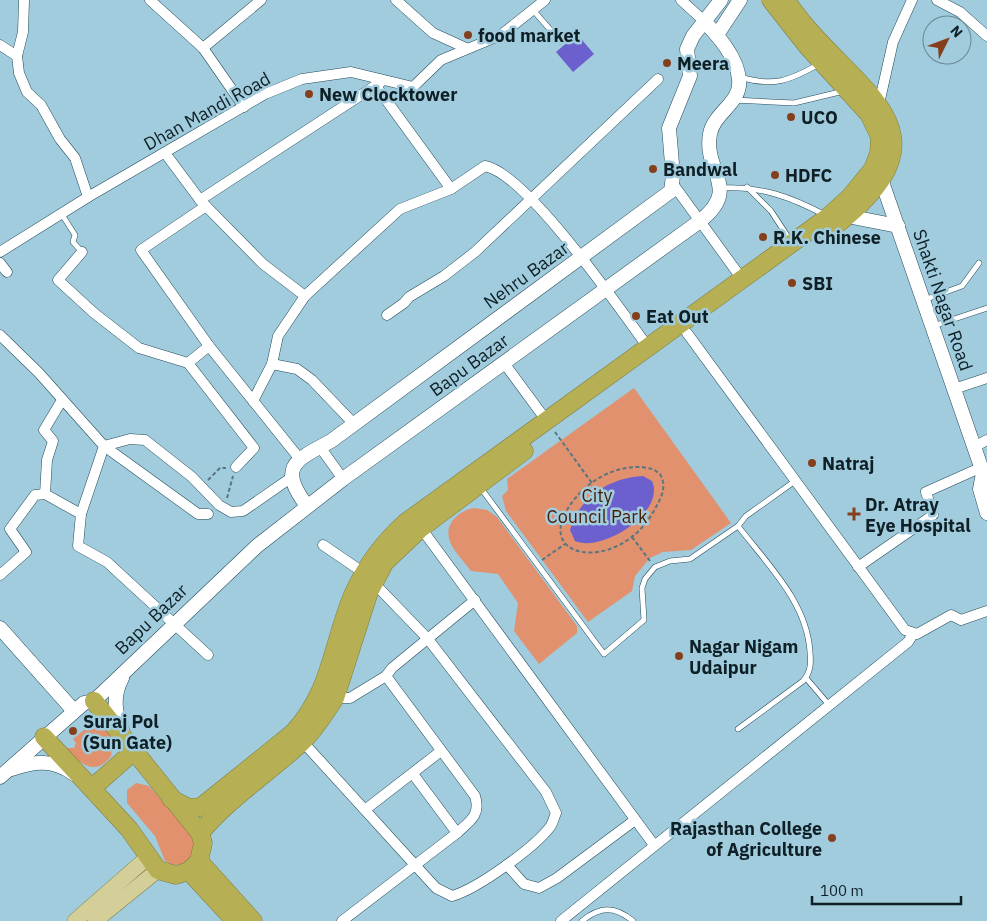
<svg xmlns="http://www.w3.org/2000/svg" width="987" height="921" viewBox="0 0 987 921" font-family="'IBM Plex Sans',sans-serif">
	<rect width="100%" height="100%" fill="#a1ccdd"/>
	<!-- green -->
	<g fill="#e1916e">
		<polygon points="634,388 731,523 691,550 663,552 650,558 635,576 632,591 588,622 506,511 502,496 508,490 507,479"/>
		<path d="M474,508l13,2 10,7 80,109v7l-38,31 -25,-33 4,-28 -20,-29 -27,-3c-7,-10 -20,-22 -22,-33 -4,-16 12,-28 25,-30z"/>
		<path d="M100,722l13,16 -2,18c-16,22 -32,7 -45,-8h8l2,-5 -3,-4 17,-14 6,3z"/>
		<path d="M136,783l13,3 41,46 4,7 1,13c-8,11 -16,17 -30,9l-10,-25 -28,-33v-13z"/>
	</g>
	<!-- water -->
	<g fill="#6b60cd">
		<polygon points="577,34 594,54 573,72 556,52"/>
		<path d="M643,476l9,5c14,31 -50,72 -77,60l-5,-11c10,-34 39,-52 73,-54z"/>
	</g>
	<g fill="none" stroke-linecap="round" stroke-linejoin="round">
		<defs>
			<g id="lane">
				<polyline points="533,10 560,41"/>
				<path d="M740,77c34,10 49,4 79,-13"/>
				<polyline points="734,100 794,103 844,91"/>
				<polyline points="747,187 771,211 790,240"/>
				<path d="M722,188c39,-2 69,9 103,27"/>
				<polyline points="61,213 75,235 73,242 82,252"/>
				<polyline points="924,300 962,286 979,263"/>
				<polyline points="933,326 987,308"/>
				<polyline points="480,487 604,654 644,620 642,588 645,579 655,567 670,561 690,559 738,526 746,516 795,481"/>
				<path d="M738,526c29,38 69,76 72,126 1,11 1,20 -7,29l-65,48"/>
				<polyline points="806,678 829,705"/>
				<path d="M582,921c18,-15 33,-15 51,0"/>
			</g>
			<g id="street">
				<polyline points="150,0 203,48 244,107"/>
				<polyline points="396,0 433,33 466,48"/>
				<polyline points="681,0 704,21"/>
				<polyline points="937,0 960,12 987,36"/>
				<polyline points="0,45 17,56 19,73 27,92 41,105 60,139 75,158 88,197"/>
				<polyline points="203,48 261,0"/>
				<polyline points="17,56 23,32 24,0"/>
				<polyline points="879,104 893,42 912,0"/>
				<polyline points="165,153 200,200 381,82"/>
				<polyline points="673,184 742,279"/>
				<path d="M451,189l34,-23c42,8 134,142 163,181"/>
				<polyline points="200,200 263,264 305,296 400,209 451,189 376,86"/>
				<polyline points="206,206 141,250 209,346 299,458"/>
				<polyline points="0,252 88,197 265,94 302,79 351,72 413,87 441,60 501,35 545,0"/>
				<polyline points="82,252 58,280 94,313 139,348 188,363 254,448 236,467"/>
				<polyline points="0,263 7,272"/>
				<polyline points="387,315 404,303 409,297 444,276 475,252 658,79"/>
				<polyline points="687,333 905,630 917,634 951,615 961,620 987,611"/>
				<polyline points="0,335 39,373 104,446 81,514 78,546 107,562 208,655"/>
				<polyline points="188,363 209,346"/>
				<polyline points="504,363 546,420"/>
				<polyline points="272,364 297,369 312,380 354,424"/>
				<polyline points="954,389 987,378"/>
				<polyline points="253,401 272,364 278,336 305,296"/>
				<polyline points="320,447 343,479"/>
				<polyline points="974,447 987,440"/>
				<polyline points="45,494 47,460 53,441 44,430 62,400"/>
				<polyline points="208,514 198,514 104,446 130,439 145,440 192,477 219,505 231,512 243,511 292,477"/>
				<polyline points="421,528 654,845"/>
				<polyline points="323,545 364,573"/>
				<polyline points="858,567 933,515 926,492 982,467"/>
				<polyline points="0,575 26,552 10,529 35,495 45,494 81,514"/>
				<polyline points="335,698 350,698 386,676 392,668 475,600"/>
				<path d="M302,741l134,147 16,8c25,-7 82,-48 98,-69 3,-4 4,-10 6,-14l-10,-21 -118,-153 -55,-57"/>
				<polyline points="413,774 457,833"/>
				<polyline points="366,809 441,751"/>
				<polyline points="507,865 524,884 539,888 557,878 635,820"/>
				<path d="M342,921l115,-88c13,-12 24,-18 18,-37l-89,-120"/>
				<polyline points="561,921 908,642 913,634"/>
			</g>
			<g id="secondary">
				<polyline points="717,35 740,0"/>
				<polyline points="881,179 987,484"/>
				<polyline points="847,216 898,226"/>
				<polyline points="983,473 980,489 987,513"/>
				<path d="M307,506c-30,-40 -11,-46 24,-65l340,-250 2,-15 -4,-48 21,-52 -3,-27 6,-13 28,-36"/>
				<polyline points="0,628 74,711"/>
				<path d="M122,678c-10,19 -7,35 1,55"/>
				<path d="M12,769c23,-8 41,-10 62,5"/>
				<path d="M0,777l84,-74 10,-2 163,-155 86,-67 357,-258c42,-33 3,-49 10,-87 4,-22 32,-31 29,-55 -2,-22 -21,-43 -35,-58"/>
			</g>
			<g id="primary">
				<polyline points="75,921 148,857"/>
				<polyline points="95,921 158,870"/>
			</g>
			<g id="highway">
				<path d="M786,0c60,92 183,127 41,232"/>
				<polyline points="44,737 129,829 158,870 176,875 189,871 199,861 203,843 200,833 94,701"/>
				<polyline points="92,788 133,752"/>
				<path d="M171,799l18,9 12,-1 92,-74c38,-41 39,-87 59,-136 12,-28 30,-53 53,-74l423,-306 22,-20 23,-28 6,-16 1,-16 -11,-23 -61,-67 -37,-47"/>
				<path d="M200,833c30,-36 69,-60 103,-92 13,-13 22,-28 32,-43l34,-106 16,-30 36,-34 103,-77"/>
				<polyline points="199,861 253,921"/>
				<polyline points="189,871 235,921"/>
			</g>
		</defs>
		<!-- lane casing -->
		<use href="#lane" stroke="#234b5a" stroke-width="6"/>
		<!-- street casing -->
		<use href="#street" stroke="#234b5a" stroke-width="11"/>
		<!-- secondary casing -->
		<use href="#secondary" stroke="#234b5a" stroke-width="15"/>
		<!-- primary casing -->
		<use href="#primary" stroke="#7c7d43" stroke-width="16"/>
		<!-- highway casing -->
		<use href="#highway" stroke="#7c7d43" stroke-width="19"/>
		<!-- path -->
		<g stroke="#587681" stroke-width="2" stroke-dasharray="4 2.5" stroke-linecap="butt">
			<polyline points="555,432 592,483"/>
			<path d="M642,467l11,2 7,5c7,12 2,22 -4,33 -36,72 -138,52 -76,-14 16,-17 39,-27 62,-26z"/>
			<polyline points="208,480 220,468 226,468"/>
			<polyline points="227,498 233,476"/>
			<polyline points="632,537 650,561"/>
			<polyline points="542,560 565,544"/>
		</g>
		<!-- lane -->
		<use href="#lane" stroke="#fff" stroke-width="5"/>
		<!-- street -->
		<use href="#street" stroke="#fff" stroke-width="10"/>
		<!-- secondary -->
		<use href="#secondary" stroke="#fff" stroke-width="14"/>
		<!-- primary -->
		<use href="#primary" stroke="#d4cf98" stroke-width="15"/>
		<!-- highway -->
		<use href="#highway" stroke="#b7af53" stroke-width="18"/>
	</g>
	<!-- markers -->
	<g fill="#863f1c" stroke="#a1ccdd" stroke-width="2">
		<circle cx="468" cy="35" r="5"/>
		<circle cx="667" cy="63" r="5"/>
		<circle cx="309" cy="94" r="5"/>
		<circle cx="791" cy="117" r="5"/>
		<circle cx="653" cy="169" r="5"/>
		<circle cx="775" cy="175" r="5"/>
		<circle cx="763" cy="237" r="5"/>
		<circle cx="792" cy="283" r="5"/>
		<circle cx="636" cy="316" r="5"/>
		<circle cx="812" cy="463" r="5"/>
		<path d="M851.5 506.5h5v5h5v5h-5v5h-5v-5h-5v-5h5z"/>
		<circle cx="679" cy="656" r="5"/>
		<circle cx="73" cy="731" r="5"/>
		<circle cx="832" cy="838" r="5"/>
	</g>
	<g text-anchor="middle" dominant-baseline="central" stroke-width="5" stroke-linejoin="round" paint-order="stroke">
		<!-- poi labels -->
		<g font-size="18" font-weight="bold" fill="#0e1f25" stroke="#a1ccdd" text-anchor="start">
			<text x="478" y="35">food market</text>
			<text x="677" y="63">Meera</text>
			<text x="319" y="94">New Clocktower</text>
			<text x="801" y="117">UCO</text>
			<text x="663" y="169">Bandwal</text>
			<text x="785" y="175">HDFC</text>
			<text x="773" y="237">R.K. Chinese</text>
			<text x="802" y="283">SBI</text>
			<text x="646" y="316">Eat Out</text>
			<text x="822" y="463">Natraj</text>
			<text x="865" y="504">Dr. Atray<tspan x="865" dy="21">Eye Hospital</tspan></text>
			<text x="689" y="646">Nagar Nigam<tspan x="689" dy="21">Udaipur</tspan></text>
			<text x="83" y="721">Suraj Pol<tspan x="83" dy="21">(Sun Gate)</tspan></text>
			<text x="822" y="828" text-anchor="end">Rajasthan College<tspan x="822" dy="21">of Agriculture</tspan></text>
		</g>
		<!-- street labels -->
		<g font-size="18" fill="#0e1f25" stroke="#a1ccdd">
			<text transform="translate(207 111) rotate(-29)">Dhan Mandi Road</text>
			<text transform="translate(526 275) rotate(-36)">Nehru Bazar</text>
			<text transform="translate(943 300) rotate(71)">Shakti Nagar Road</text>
			<text transform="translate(469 365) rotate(-36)">Bapu Bazar</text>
			<text transform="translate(151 619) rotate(-44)">Bapu Bazar</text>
		</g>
		<!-- park labels -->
		<g font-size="18" fill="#481b04" stroke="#a1ccdd">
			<text x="597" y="495">City<tspan x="597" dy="21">Council Park</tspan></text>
		</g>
	</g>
	<!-- north arrow -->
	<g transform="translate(947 40) rotate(48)"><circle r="24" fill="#a1ccdd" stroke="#668793"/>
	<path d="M0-4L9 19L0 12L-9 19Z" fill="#863f1c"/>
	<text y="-8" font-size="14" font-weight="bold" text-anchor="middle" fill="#0e1f25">N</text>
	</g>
	<!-- scale -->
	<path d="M812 896v8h149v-8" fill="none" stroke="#0e1f25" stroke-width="2.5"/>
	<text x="820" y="896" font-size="15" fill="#0e1f25" stroke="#a1ccdd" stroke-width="4" paint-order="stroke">100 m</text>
</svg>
